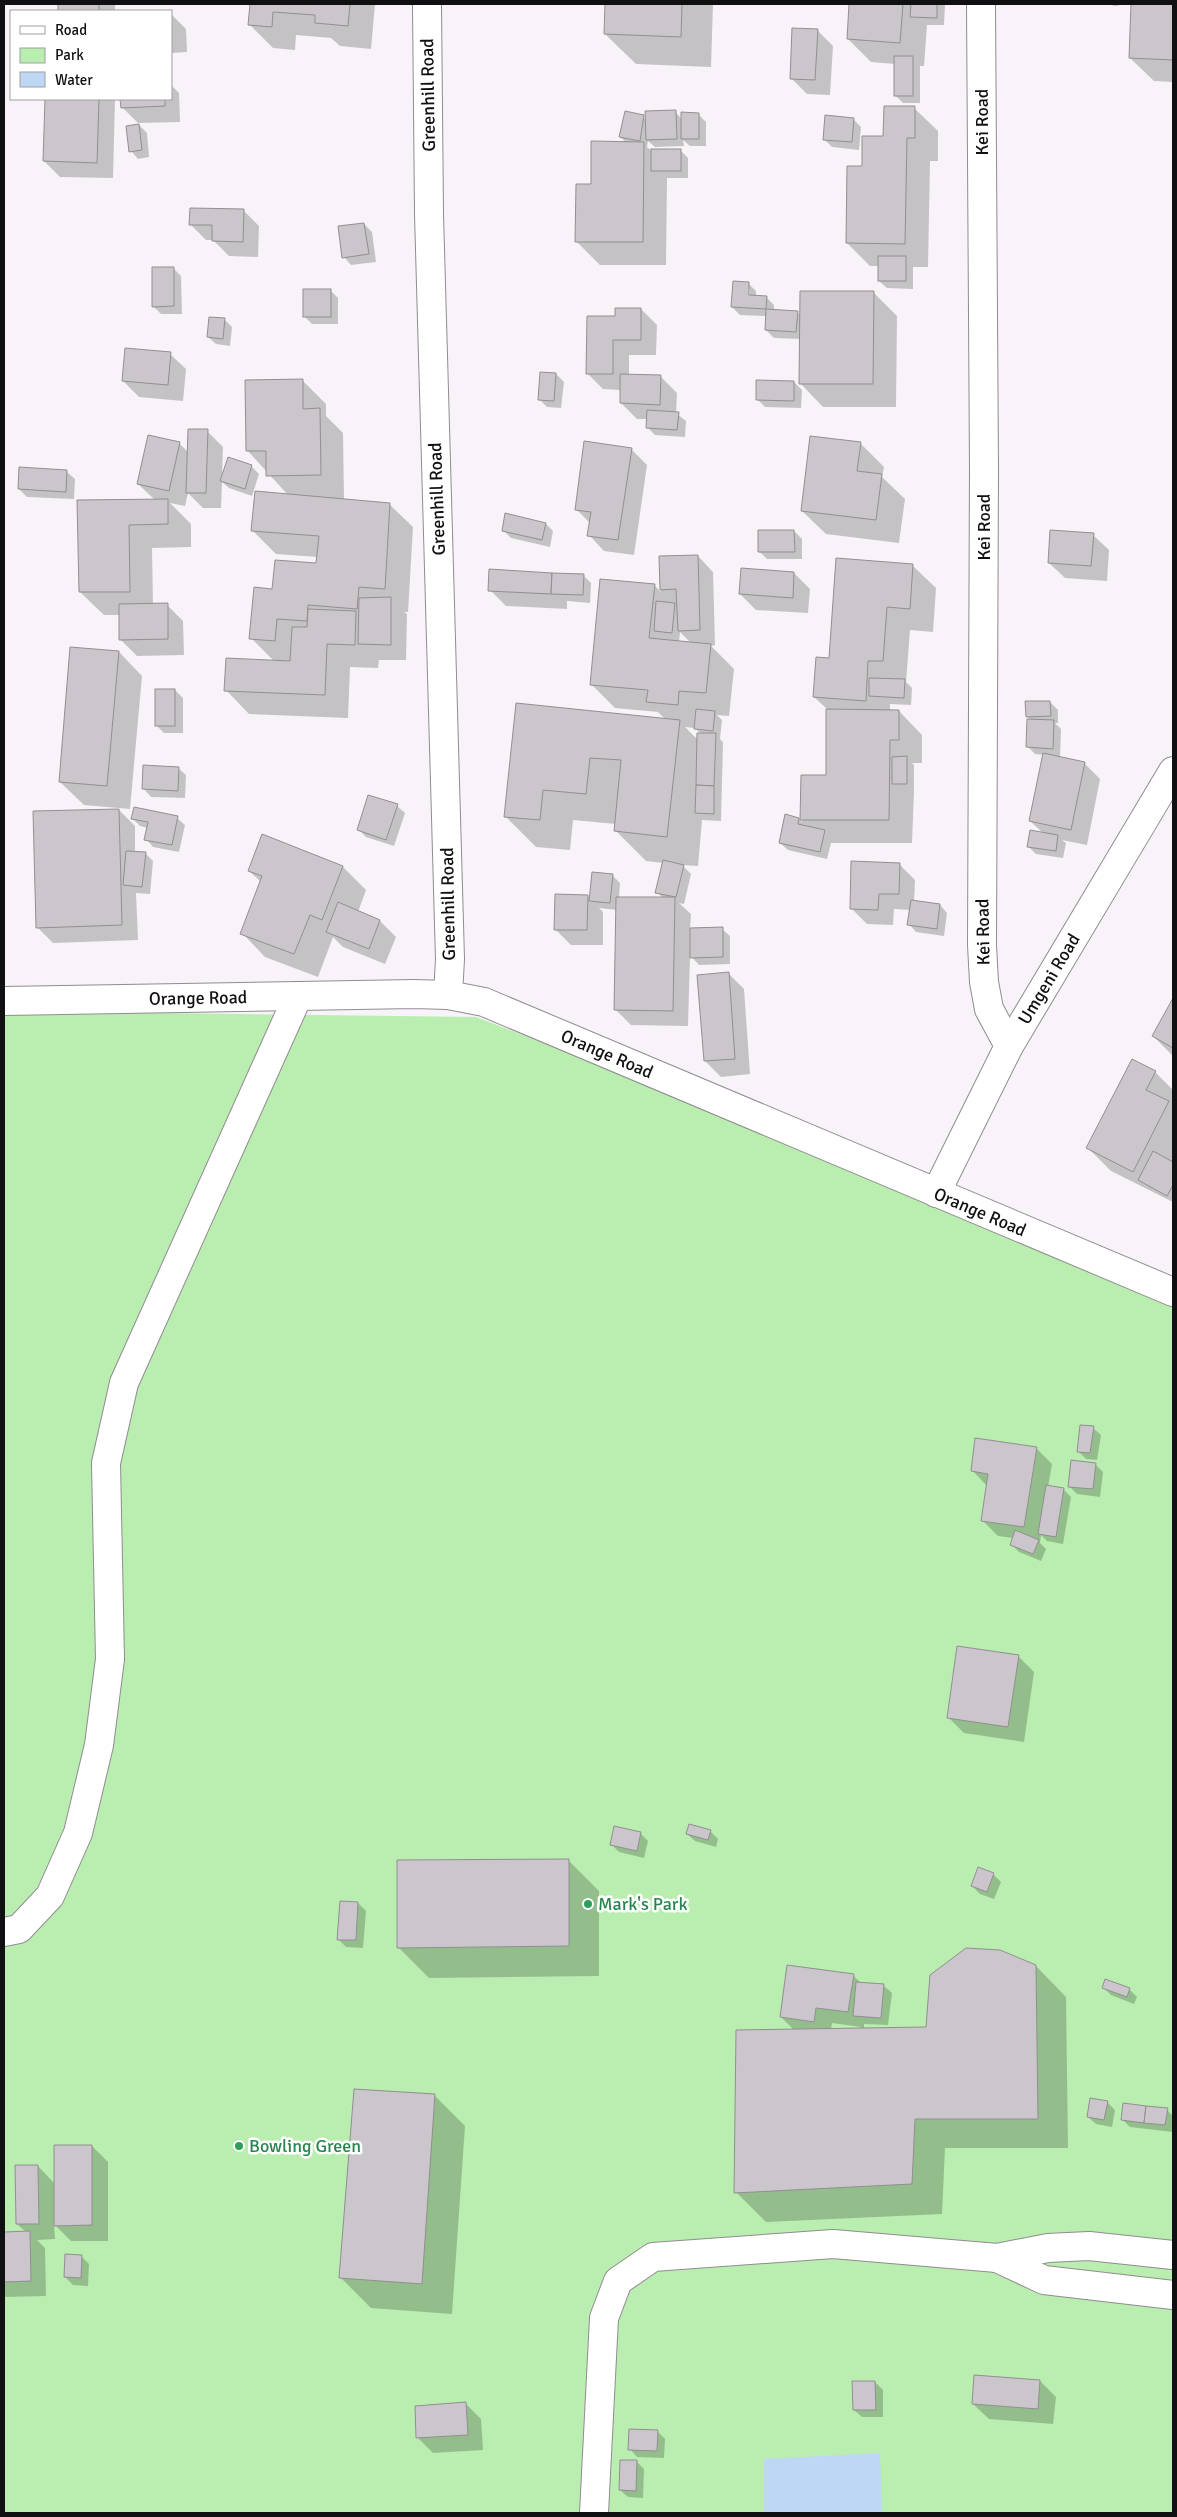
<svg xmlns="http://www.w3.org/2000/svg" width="1177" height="2517" viewBox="0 0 1177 2517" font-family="Signika,sans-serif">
	<rect width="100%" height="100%" fill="#f7f3f8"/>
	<!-- green -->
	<polygon fill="#baedb0" points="4,1011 476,1017 956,1199 1173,1296 1173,2513 4,2513"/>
	<!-- water -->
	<polygon fill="#bed7f5" points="880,2453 882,2513 764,2513 764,2459"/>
	<!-- shadow -->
	<g fill="#0003" fill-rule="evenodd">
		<polygon points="60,4 115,4 115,11 59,11"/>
		<polygon points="251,4 375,4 371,49 340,46 331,38 296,35 295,50 273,48 249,24"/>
		<polygon points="606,4 713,4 711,67 636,64 605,34"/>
		<polygon points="850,4 945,4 944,25 927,25 924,66 920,66 920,103 903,103 895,95 895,64 871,62 848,39"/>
		<polygon points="1108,4 1126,4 1115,6"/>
		<polygon points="1132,4 1173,4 1173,82 1154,81 1130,58"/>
		<polygon points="171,14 186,29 187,52 171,53"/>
		<polygon points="817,30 833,46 830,95 807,94 791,78"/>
		<polygon points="171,85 179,93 180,122 138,123 122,107 121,99 171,99"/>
		<polygon points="46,99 115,99 113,178 60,177 44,161"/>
		<polygon points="914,108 938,131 938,161 930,161 928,267 913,267 913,289 887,288 879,281 880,266 870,266 847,243 863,167 884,137"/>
		<polygon points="626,112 646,119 675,112 682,119 698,114 706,122 706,146 690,146 683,140 684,146 655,147 648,141 647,147 653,152 680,150 688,158 688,178 667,178 666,265 600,265 576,241 592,185 627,143 620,137"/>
		<polygon points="853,119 861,127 859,150 832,147 824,139"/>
		<polygon points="139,125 147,133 149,157 138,159 131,151"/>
		<polygon points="243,210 259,226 258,257 229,256 213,240 206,240 190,224"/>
		<polygon points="364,224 372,232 376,262 351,265 344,257"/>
		<polygon points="173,268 181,276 182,314 161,314 154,307"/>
		<path d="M749,284l7,7v6h10l8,8v6l23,1 4,4 73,-23 23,23 -1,91h-73l-23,-24v-44l-26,-1 -8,-8 1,-14 -27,-1 -8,-8zM748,289h2v12z"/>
		<polygon points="331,291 338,298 338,324 312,324 304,316"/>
		<polygon points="641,309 657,325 656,355 629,355 629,376 661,377 677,393 676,413 686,421 685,437 655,435 647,427 648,419 637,419 621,403 621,390 603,389 588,374 616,317"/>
		<polygon points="225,320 232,327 230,346 216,344 208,337"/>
		<polygon points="170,354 186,369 183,401 139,397 123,381"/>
		<polygon points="556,374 564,382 561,408 547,407 539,399"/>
		<polygon points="302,380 326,404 326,416 343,433 344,500 389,504 413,527 408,612 404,612 407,614 406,660 379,660 378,668 350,667 348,718 249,714 226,690 274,661 251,638 273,590 317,565 318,557 276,554 252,530 288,495 247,450"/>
		<polygon points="794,382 802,390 801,408 765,407 757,399"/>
		<polygon points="207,431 223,447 222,475 228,459 252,467 259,474 252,496 229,488 222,482 221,508 203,508 188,493 185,506 170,503 191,524 191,547 152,548 153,605 167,605 183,621 184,655 137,656 121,640 120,615 104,615 80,592 79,502 155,500 138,484 179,443 188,452"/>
		<polygon points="860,443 884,467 882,477 905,499 899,543 826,534 802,511"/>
		<polygon points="631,449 647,465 634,555 604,551 589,535 590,523 576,509"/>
		<polygon points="67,472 75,479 74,499 27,497 19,489"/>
		<polygon points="546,524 553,531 550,547 511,538 503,530"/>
		<polygon points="794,531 802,539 802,559 767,559 759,551"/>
		<polygon points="1093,535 1109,550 1107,581 1065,578 1049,563"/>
		<path d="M698,556l15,16 2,73 -4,1 23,23 -5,47 -12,-1 5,5 -2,19 3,3 -2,79 -19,-1 -4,46 -16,-1 9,9 -7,30 -5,-1 12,11 -1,15h32l8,7v28l-31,1 -9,-10 -2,71 -57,-1 -16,-16 2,-99 -18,-2 4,4v33h-32l-16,-16 32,-33 3,3 22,-24 8,8 -1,15h44l-6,-6 7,-29 -18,-2 -31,-31 1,-6 -43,-4 -3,30 -34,-3 -31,-31 12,-111 148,14 -7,-7 -43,-4 -23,-23 62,-100 7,7 -1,-35zM680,632l12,12 -13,-2zM685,727l10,1 6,6 -3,6z"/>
		<polygon points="912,565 936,588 933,632 910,630 906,682 912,688 911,705 890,704 890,711 899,711 922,735 922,763 912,763 914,765 914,791 912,843 831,843 827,859 788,850 780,843 799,819 802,822 802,776 827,776 828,710 814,697 830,659"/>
		<polygon points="794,573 810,589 808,613 756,610 740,594"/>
		<polygon points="583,575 591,583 590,603 567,601 567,609 506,606 490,590"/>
		<polygon points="71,649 119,652 142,676 130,809 84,805 60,782"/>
		<polygon points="175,690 183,698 183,733 164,733 156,725"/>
		<polygon points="1050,702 1058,710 1058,723 1055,723 1061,729 1060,758 1084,763 1100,779 1087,845 1062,840 1066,843 1063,858 1036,854 1029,847 1043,833 1030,821 1044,755 1035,754 1027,746 1031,720 1027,716"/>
		<polygon points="178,768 186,775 185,798 151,797 144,789"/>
		<polygon points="397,806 405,813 394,846 366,837 358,829"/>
		<polygon points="119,810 135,826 135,853 145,853 153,861 150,894 136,893 138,940 53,943 37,927"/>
		<polygon points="132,818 177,818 185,825 179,852 153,847 146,839 148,828 140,826"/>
		<polygon points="899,864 915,880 914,902 940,905 947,913 944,936 916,932 909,924 911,910 894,909 893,925 867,924 851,908"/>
		<polygon points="343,867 366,890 358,912 380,921 396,937 385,964 343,947 333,937 318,977 265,957 242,933 261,882 249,871"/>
		<polygon points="728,973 744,989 750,1074 721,1077 705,1061"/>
		<polygon points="1173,1000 1173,1056 1153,1036"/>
		<polygon points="1155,1072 1173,1090 1173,1202 1111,1171 1088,1148"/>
		<polygon points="1093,1428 1101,1435 1097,1460 1086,1459 1078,1451"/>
		<polygon points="1036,1448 1052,1464 1048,1487 1063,1489 1071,1497 1063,1544 1047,1541 1041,1535 1040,1543 1046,1549 1041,1561 1019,1552 1011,1544 1013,1538 998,1536 982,1520 987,1486 972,1470"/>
		<polygon points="1095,1464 1103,1472 1100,1497 1077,1494 1069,1486"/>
		<polygon points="1018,1656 1034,1672 1024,1742 964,1733 948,1717"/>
		<polygon points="690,1826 711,1832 718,1839 716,1847 695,1841 687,1834"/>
		<polygon points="640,1833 648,1841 644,1858 619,1852 611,1844"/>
		<polygon points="568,1860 599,1891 599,1976 429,1978 398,1947"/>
		<polygon points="993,1874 1001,1882 994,1899 980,1894 972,1886"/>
		<polygon points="358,1903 366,1911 363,1948 346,1947 338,1939"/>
		<path d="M1036,1966l30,31 2,151h-123l-3,66 -176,8 -30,-30 58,-162 -13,-13 72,-42 9,9 22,2 8,7 -4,32 -24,-1v5l63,-1zM832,2023l29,4v2h-30z"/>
		<polygon points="1103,1987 1129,1989 1137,1997 1134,2004 1111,1995"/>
		<polygon points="355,2090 435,2096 465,2126 452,2314 371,2308 341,2278"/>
		<polygon points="1107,2102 1115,2110 1112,2127 1096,2124 1088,2117"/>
		<polygon points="1167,2110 1173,2116 1173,2132 1130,2127 1122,2119"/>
		<polygon points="92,2146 108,2162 108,2241 71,2241 54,2224 55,2239 37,2240 45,2248 46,2296 4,2297 4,2233 26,2232 17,2224 38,2166 55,2184"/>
		<polygon points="81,2256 89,2264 88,2286 73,2285 65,2277"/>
		<polygon points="1040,2381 1056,2397 1053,2424 989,2419 973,2404"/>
		<polygon points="875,2382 883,2390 883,2417 862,2417 854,2410"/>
		<polygon points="465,2403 481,2419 483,2450 433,2453 418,2438"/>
		<polygon points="657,2431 665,2439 664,2458 637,2457 630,2449"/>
		<polygon points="636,2461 644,2469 643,2498 628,2497 620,2490"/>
	</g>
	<!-- building -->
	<g fill="#cac6cb" stroke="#928e92">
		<rect x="58" y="4" width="41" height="7"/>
		<polygon points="250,4 350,4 348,26 315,23 315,15 273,12 272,27 248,25"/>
		<polygon points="605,4 682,4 681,37 604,34"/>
		<polygon points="849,4 903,4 900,43 847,39"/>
		<polygon points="911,4 937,4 937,18 910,17"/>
		<polygon points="1131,4 1173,4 1173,60 1129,58"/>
		<polygon points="792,28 818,29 815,80 790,79"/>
		<rect x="894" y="56" width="19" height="40"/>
		<polygon points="45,99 99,99 97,163 43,161"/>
		<polygon points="120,99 165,99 165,106 121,108"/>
		<polygon points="884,106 915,106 915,138 907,138 905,244 846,243 847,166 862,166 862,136 883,136"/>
		<polygon points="676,110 677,139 646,140 645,111"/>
		<polygon points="625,111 644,115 640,141 619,137"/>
		<polygon points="681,112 699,113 699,139 681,139"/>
		<polygon points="825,115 854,118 852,142 823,140"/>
		<polygon points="139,124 142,150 129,152 126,126"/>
		<polygon points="591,141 644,142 643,242 575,242 576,184 591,184"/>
		<rect x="651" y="149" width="30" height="22"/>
		<polygon points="190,208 244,209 243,242 212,241 212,225 189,225"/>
		<polygon points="364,223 369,254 342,258 338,226"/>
		<rect x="878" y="256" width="28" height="25"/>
		<polygon points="152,267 174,267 174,306 152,307"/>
		<polygon points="733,281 749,282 749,295 767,296 766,309 731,307"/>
		<rect x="303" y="289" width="28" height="28"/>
		<polygon points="800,291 874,291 873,384 799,384"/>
		<polygon points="615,308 641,308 641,340 613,340 613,374 586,374 587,316 615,316"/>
		<polygon points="766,309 798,311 796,332 765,330"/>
		<polygon points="209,317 225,318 223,339 207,337"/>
		<polygon points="125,348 171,352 168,385 122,381"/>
		<polygon points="540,372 556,373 554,401 538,400"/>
		<polygon points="620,374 661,375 660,405 620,403"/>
		<polygon points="303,379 303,409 320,408 321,475 266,476 266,451 246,451 245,380"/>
		<polygon points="756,380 794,381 794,401 756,400"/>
		<polygon points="647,410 679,412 677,430 646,428"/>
		<polygon points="188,429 208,429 206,493 186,493"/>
		<polygon points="148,435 180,442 169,491 137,484"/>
		<polygon points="810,436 861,442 857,471 882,474 876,520 801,511"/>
		<polygon points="584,441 632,448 618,540 587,536 591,512 575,510"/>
		<polygon points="228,457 252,465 245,489 220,481"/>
		<polygon points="19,467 67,470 66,492 18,489"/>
		<polygon points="255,491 390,503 385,589 359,587 357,609 308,605 307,621 277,619 275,641 249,639 254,587 272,589 275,560 316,563 319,536 251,531"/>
		<polygon points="168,499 168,524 129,525 130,592 79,592 77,500"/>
		<polygon points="505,513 546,523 542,540 502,531"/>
		<polygon points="758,530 794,530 795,552 758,552"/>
		<polygon points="1050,530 1094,533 1091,566 1048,563"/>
		<polygon points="698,555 700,630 678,631 676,589 660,590 659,556"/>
		<polygon points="836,558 913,564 910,609 887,607 883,661 868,661 866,701 813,697 816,657 829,658"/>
		<polygon points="741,568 794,572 793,598 739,594"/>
		<polygon points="489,569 552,573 551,594 488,591"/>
		<polygon points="552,573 584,574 583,595 551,594"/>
		<polygon points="600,579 655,584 649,638 711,644 706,693 679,691 678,705 646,702 648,690 590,685"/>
		<polygon points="391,597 391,645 358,644 359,598"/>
		<polygon points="656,601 675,603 672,633 654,631"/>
		<polygon points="168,603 168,639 119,640 119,604"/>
		<polygon points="308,609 356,611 355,645 327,644 325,695 224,691 226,658 290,661 292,627 307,627"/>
		<polygon points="70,647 119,651 107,786 59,782"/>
		<polygon points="869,678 905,679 904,698 869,696"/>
		<rect x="155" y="689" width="20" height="37"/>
		<polygon points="1025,701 1050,701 1051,716 1026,717"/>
		<polygon points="516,703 680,720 667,837 614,831 621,760 590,758 586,794 543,790 540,820 504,817"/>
		<polygon points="696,709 715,711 713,731 694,729"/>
		<polygon points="826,709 899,710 899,740 890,740 889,820 800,820 801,775 826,775"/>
		<polygon points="1027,719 1054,720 1053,749 1026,747"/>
		<polygon points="697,733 716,733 714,786 696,785"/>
		<polygon points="1043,753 1085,762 1071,830 1029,821"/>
		<polygon points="907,756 907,784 892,784 892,757"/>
		<polygon points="143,765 179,767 178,791 142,789"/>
		<polygon points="696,785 714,786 714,814 695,813"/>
		<polygon points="368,795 398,804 386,840 357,830"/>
		<polygon points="134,807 178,816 172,845 144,840 148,822 131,819"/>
		<polygon points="119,809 122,925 36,928 33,811"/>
		<polygon points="785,814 799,818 798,824 825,830 820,852 779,843"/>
		<polygon points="1030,830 1058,835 1056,851 1027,847"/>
		<polygon points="262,834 343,866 322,920 310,915 294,954 240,934 262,876 248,871"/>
		<polygon points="126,851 146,852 142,887 123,885"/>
		<polygon points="663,860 684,865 676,897 655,893"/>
		<polygon points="851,861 900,863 899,894 879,894 878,910 850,909"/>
		<polygon points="592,872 613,874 610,903 589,901"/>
		<polygon points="555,894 588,895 587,930 554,930"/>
		<polygon points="616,897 675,897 673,1011 614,1010"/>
		<polygon points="911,900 940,904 937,929 907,925"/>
		<polygon points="338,902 380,920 369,949 326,932"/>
		<polygon points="723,927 723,957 690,958 690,928"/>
		<polygon points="729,972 735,1059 704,1061 697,975"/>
		<polygon points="1173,998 1173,1048 1152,1036"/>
		<polygon points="1132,1059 1156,1071 1146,1090 1169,1101 1133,1172 1086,1148"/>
		<polygon points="1153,1151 1173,1162 1173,1185 1167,1196 1138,1180"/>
		<polygon points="1080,1425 1094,1426 1090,1453 1077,1452"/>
		<polygon points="975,1438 1037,1447 1024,1527 981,1521 988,1474 971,1471"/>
		<polygon points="1071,1460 1096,1463 1093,1489 1068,1487"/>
		<polygon points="1046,1485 1064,1488 1056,1537 1038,1534"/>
		<polygon points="1015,1530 1039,1540 1033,1554 1010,1545"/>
		<polygon points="957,1646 1019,1655 1008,1727 947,1718"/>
		<polygon points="689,1824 711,1830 708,1840 686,1834"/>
		<polygon points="614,1826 641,1832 637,1851 610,1845"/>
		<polygon points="569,1859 569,1946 397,1948 397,1860"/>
		<polygon points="978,1867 994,1873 987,1892 971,1886"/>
		<polygon points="340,1901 358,1902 356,1940 337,1940"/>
		<polygon points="966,1948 1000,1950 1036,1965 1038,2119 915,2119 912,2184 734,2193 736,2030 926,2027 930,1975"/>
		<polygon points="787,1965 854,1974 848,2012 816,2008 814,2022 780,2017"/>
		<polygon points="1105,1979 1130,1988 1127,1997 1102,1988"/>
		<polygon points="856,1982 884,1984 881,2018 853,2016"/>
		<polygon points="354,2089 435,2094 422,2284 339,2278"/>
		<polygon points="1090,2098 1108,2101 1104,2120 1087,2117"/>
		<polygon points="1123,2103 1146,2106 1144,2123 1121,2120"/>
		<polygon points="1146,2106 1168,2108 1165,2125 1144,2123"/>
		<polygon points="54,2145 92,2145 92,2225 54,2226"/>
		<polygon points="15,2165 38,2165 39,2224 16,2224"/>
		<polygon points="30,2231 31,2281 4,2282 4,2232"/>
		<polygon points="65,2254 82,2255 81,2278 64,2277"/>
		<polygon points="974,2375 1040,2380 1038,2409 972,2404"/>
		<polygon points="852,2381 875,2381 876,2410 853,2410"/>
		<polygon points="466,2402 468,2435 416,2438 415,2406"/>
		<polygon points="629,2429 658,2430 657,2451 628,2450"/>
		<polygon points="620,2460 637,2460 636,2491 619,2490"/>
	</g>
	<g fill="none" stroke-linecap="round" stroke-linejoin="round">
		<defs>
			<g id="minor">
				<polyline points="427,4 429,214 450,959 448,995"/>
				<polyline points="981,4 984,469 982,945 984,982 989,1009 1009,1046"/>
				<polyline points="4,1001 414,994 448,995 484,1002 1173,1292"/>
				<polyline points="936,1193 1009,1046 1173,771"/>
				<polyline points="4,1932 19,1929 50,1896 78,1833 99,1745 110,1659 106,1463 124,1383 298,996"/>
				<polyline points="997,2258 1044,2280 1173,2295"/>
				<polyline points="594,2513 604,2318 618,2281 653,2257 833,2244 997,2258 1048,2248 1089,2246 1173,2255"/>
			</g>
		</defs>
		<!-- minor casing -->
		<use href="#minor" stroke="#908c90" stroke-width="30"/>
		<!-- minor -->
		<use href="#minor" stroke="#fff" stroke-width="28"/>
	</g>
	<!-- markers -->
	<g fill="#2e9e5b" stroke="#fff" stroke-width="2">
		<circle cx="588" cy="1904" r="5"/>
		<circle cx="239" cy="2146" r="5"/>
	</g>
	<g text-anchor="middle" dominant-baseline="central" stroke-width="5" stroke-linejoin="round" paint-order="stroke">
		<!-- street labels -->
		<g font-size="18" fill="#100f11" stroke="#fff">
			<text transform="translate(428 95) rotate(-91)">Greenhill Road</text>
			<text transform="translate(982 122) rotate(-90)">Kei Road</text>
			<text transform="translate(437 499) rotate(-92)">Greenhill Road</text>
			<text transform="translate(984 527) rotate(-90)">Kei Road</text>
			<text transform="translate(448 904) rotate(-91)">Greenhill Road</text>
			<text transform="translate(983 932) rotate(-91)">Kei Road</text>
			<text transform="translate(1049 979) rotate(-59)">Umgeni Road</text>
			<text transform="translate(198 998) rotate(-1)">Orange Road</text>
			<text transform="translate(607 1054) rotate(23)">Orange Road</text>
			<text transform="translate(980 1212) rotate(23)">Orange Road</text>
		</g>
		<!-- leisure labels -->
		<g font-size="18" fill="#27864d" stroke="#fff" text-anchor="start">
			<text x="598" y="1904">Mark's Park</text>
			<text x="249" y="2146">Bowling Green</text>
		</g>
	</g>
	<!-- border -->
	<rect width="1177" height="2517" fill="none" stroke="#100f11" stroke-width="10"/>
	<!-- legend -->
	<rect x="10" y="10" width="162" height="90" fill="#ffffff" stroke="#9f9fa0"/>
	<rect x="20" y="26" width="25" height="8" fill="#ffffff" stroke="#9f9fa0"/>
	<text x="55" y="35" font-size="15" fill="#100f11">Road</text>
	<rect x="20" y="48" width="25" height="15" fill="#baedb0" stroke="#9f9fa0"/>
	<text x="55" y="60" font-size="15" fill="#100f11">Park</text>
	<rect x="20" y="72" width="25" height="15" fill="#bed7f5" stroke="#9f9fa0"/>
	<text x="55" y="85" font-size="15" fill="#100f11">Water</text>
</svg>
